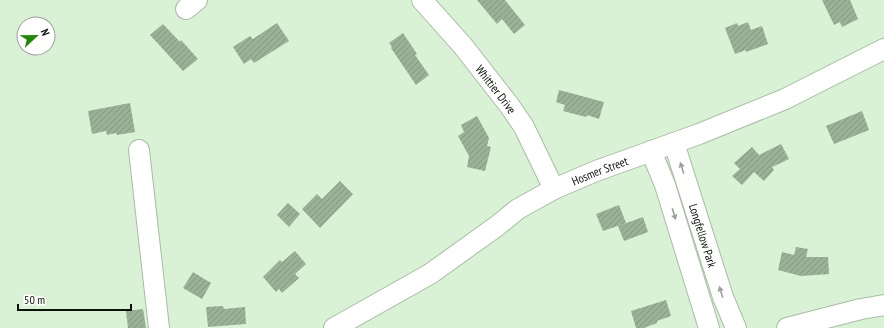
<svg xmlns="http://www.w3.org/2000/svg" width="884" height="328" viewBox="0 0 884 328" font-family="'PT Sans Narrow',sans-serif">
	<defs>
		<pattern id="building-hatch" width="6" height="6" patternUnits="userSpaceOnUse"><rect width="6" height="6" fill="#9bb197"/><path d="M-1 1l2-2M0 6l6-6M5 7l2-2" fill="none" stroke="#849781"/></pattern>
	</defs>
	<rect width="100%" height="100%" fill="#d9f1d5"/>
	<!-- building -->
	<g fill="url(#building-hatch)">
		<polygon points="477,0 505,0 525,25 514,34 502,19 497,24"/>
		<polygon points="822,0 850,0 858,19 842,27 840,22 834,25"/>
		<polygon points="748,22 751,30 762,26 768,44 746,52 746,50 735,54 725,28 737,23 738,26"/>
		<polygon points="277,23 289,41 254,63 251,59 244,64 233,47 250,36 253,39"/>
		<polygon points="163,24 180,42 181,40 198,59 183,71 150,35"/>
		<polygon points="403,33 417,54 415,55 429,75 416,85 391,48 392,47 389,43"/>
		<polygon points="559,90 604,102 599,119 587,115 586,117 563,111 565,105 556,102"/>
		<polygon points="130,103 135,132 117,135 116,133 107,135 106,131 92,134 88,111"/>
		<polygon points="862,111 869,130 834,144 826,126"/>
		<polygon points="477,116 489,138 487,146 491,147 485,171 467,167 469,156 458,136 464,132 461,125"/>
		<polygon points="781,144 789,159 772,167 774,170 764,181 754,172 742,185 732,176 740,169 734,163 752,147 759,155"/>
		<polygon points="340,181 353,194 320,228 302,209 317,194 322,199"/>
		<polygon points="288,203 300,214 289,227 277,215"/>
		<polygon points="619,205 626,223 603,231 596,214"/>
		<polygon points="643,217 648,232 624,241 618,226"/>
		<polygon points="796,247 808,249 806,257 828,257 829,274 801,276 778,270 782,252 794,255"/>
		<polygon points="295,251 306,264 295,274 299,278 282,293 279,289 276,292 263,277 280,260 282,262"/>
		<polygon points="193,272 211,283 202,299 183,288"/>
		<polygon points="666,300 671,316 657,321 657,323 644,328 636,328 631,311"/>
		<polygon points="223,306 224,309 245,307 246,324 208,327 206,307"/>
		<polygon points="143,309 146,328 128,328 126,311"/>
	</g>
	<g fill="none" stroke-linecap="round" stroke-linejoin="round">
		<defs>
			<g id="minor">
				<path id="s1" d="M422,0l41,46 46,59 15,22 30,62"/>
				<polyline points="186,9 197,0"/>
				<path id="s2" d="M674,143l49,154 13,31"/>
				<polyline points="139,150 159,328"/>
				<polyline points="651,151 665,185 709,328"/>
				<path id="s3" d="M334,328l96,-54 67,-48 21,-17 36,-20 42,-18 103,-37 86,-35 99,-50"/>
				<polyline points="787,328 861,309 884,305"/>
			</g>
		</defs>
		<!-- minor casing -->
		<use href="#minor" stroke="#a7bea3" stroke-width="22"/>
		<!-- minor -->
		<use href="#minor" stroke="#fff" stroke-width="20"/>
	</g>
	<!-- one-way arrows -->
	<defs><path id="oneway-solid" d="M-6-.8H1V-3.2L6.5 0L1 3.2V.8H-6Z"/></defs>
	<g fill="#9da09d">
		<use href="#oneway-solid" transform="translate(682 168) rotate(-107)"/>
		<use href="#oneway-solid" transform="translate(674 214) rotate(73)"/>
		<use href="#oneway-solid" transform="translate(721 292) rotate(-108)"/>
	</g>
	<g text-anchor="middle" dominant-baseline="central" stroke-width="4" stroke-linejoin="round" paint-order="stroke">
		<!-- street labels -->
		<g font-size="12" fill="#0a1209" stroke="#fff">
			<text stroke="none"><textPath href="#s1" startOffset="116">Whittier Drive</textPath></text>
			<text stroke="none"><textPath href="#s3" startOffset="310">Hosmer Street</textPath></text>
			<text stroke="none"><textPath href="#s2" startOffset="97">Longfellow Park</textPath></text>
		</g>
	</g>
	<!-- north arrow -->
	<g transform="translate(36 36) rotate(68)"><circle r="19" fill="#ffffff" stroke="#9da09d"/>
	<path d="M0-3L7 15L0 10L-7 15Z" fill="#208900"/>
	<text y="-6" font-size="11" font-weight="bold" text-anchor="middle" fill="#0a1209">N</text>
	</g>
	<!-- scale -->
	<path d="M18 304v6h113v-6" fill="none" stroke="#0a1209" stroke-width="2"/>
	<text x="24" y="304" font-size="12" fill="#0a1209" stroke="#ffffff" stroke-width="3" paint-order="stroke">50 m</text>
</svg>
